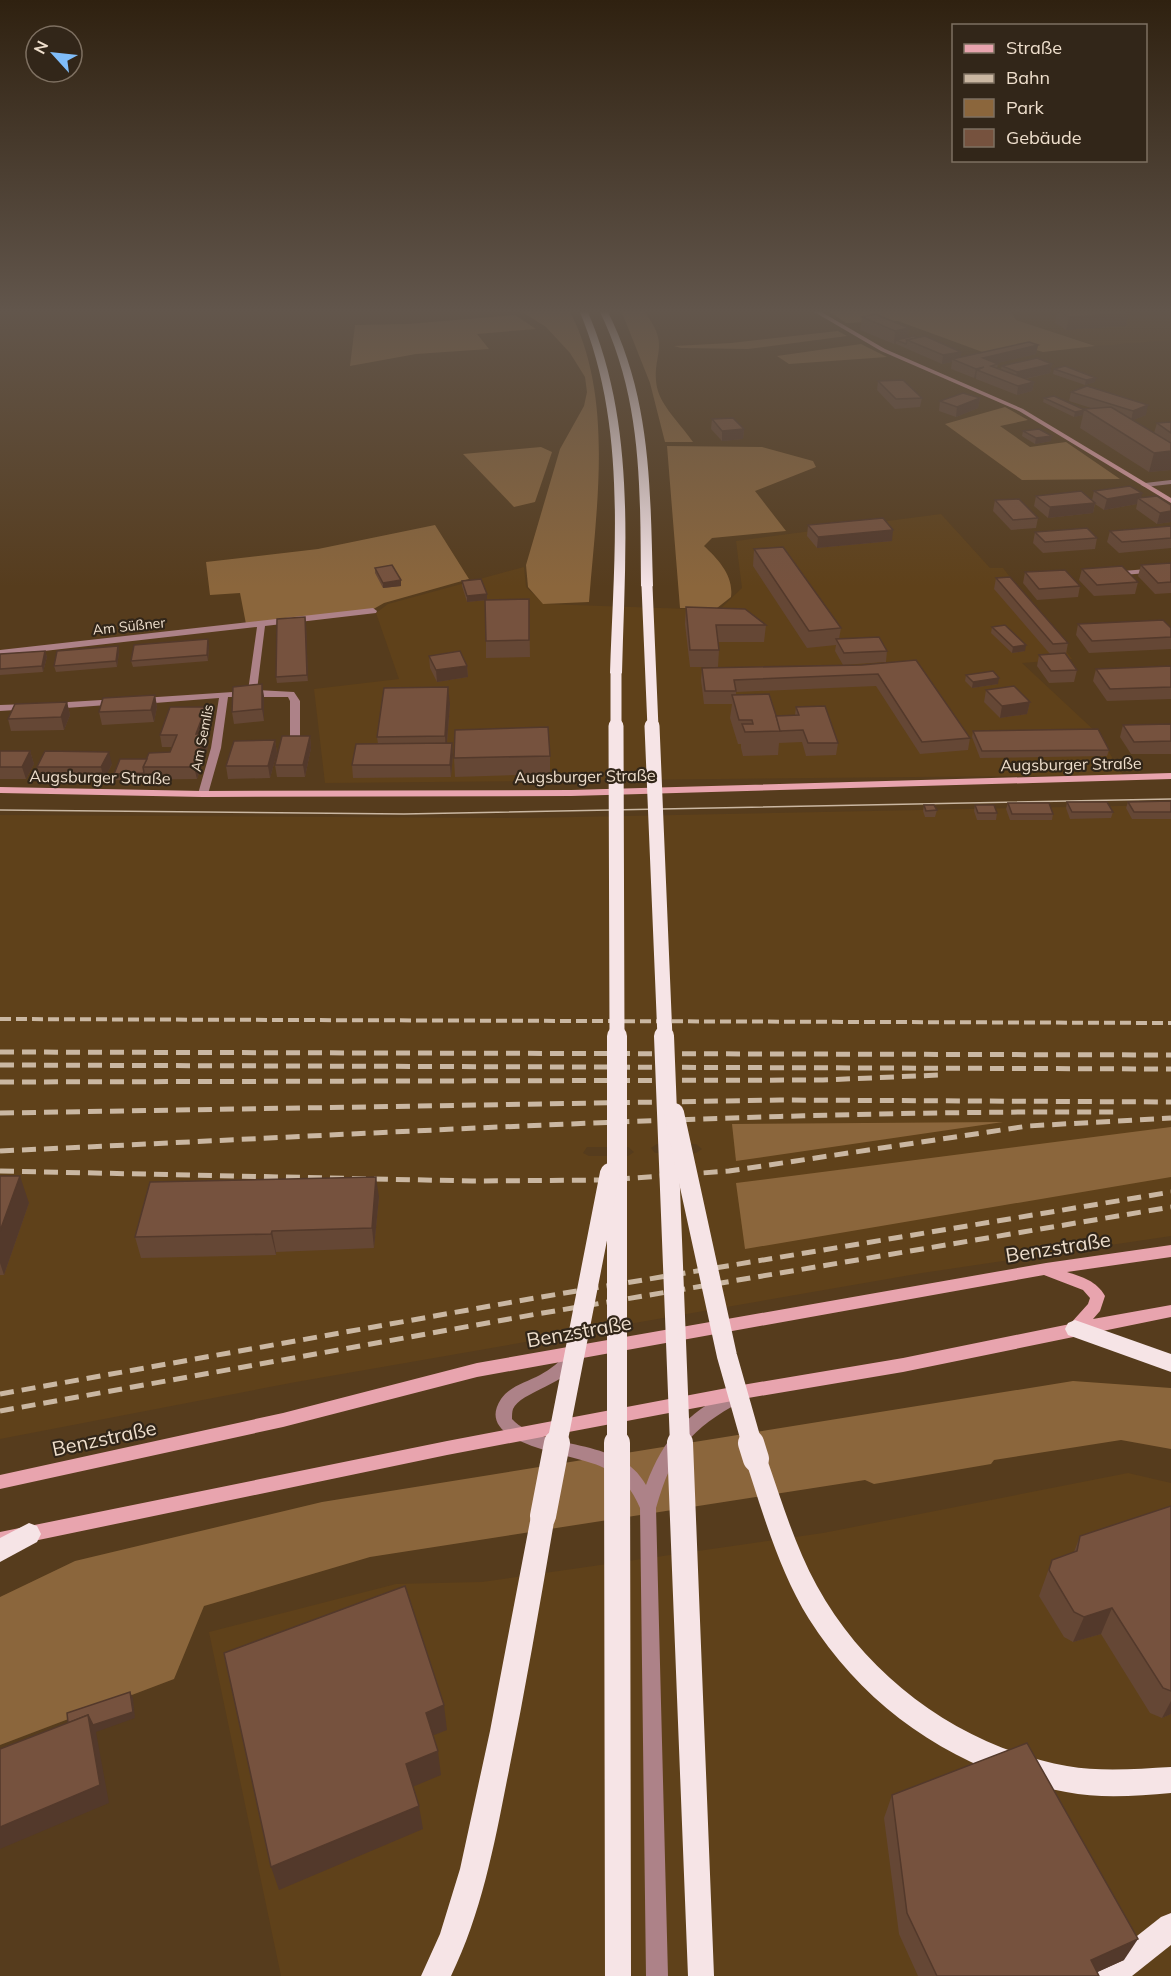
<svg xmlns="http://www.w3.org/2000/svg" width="1171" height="1976" viewBox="0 0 1171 1976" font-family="Mulish,sans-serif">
	<rect width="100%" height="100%" fill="#563c1d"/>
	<!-- built -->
	<g fill="#5f411a" fill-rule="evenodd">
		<polygon points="1011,310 1171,310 1171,340 1096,346 1017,320"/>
		<polygon points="941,514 990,568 1003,568 1072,659 1022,663 1097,733 1123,775 325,783 314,689 399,679 376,613 388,604 524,567 526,587 544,604 719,610 742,588 736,541"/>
		<path d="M1171,805v431l-249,37 -626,109 -296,57v-624l525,3zM657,1144h39l6,5 -6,4h-41l-4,-5zM587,1147h41l6,5 -6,4h-39l-6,-3z"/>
		<polygon points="1128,1473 1171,1483 1171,1976 281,1976 209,1632 396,1584 482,1582 823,1533"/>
	</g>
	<!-- green -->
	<g fill="#8b663c">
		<path d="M519,310h24l1,3v-3h25c46,86 27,199 20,292l-46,2 -15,-17 -2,-22 34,-116 24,-43 3,-14 -2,-15 -15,-24 -24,-26z"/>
		<path d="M621,310h22c31,39 6,44 15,81 5,17 25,36 35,51h-28l-15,-59z"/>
		<polygon points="827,310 1010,310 1016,320 1095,346 1043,352 1023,346 988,354 898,321 846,323"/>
		<polygon points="515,315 536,329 477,334 489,349 416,354 350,366 355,325 408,324"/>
		<polygon points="838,331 847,336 748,349 681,348 674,346 731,343"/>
		<polygon points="861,344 887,357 789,364 777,356"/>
		<polygon points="1005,407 1028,420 1000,426 1030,447 1066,442 1120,479 1022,480 945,424"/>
		<path d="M667,446l95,1 51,14 3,6 -61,24 31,40 -74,7 -8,8c14,13 30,30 27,51l-14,11h-37z"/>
		<polygon points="541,447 552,452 535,502 514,507 463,454"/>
		<polygon points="435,525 469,579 384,603 370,611 246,624 240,593 210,595 206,562 318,549"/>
		<polygon points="1003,1122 736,1161 732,1124"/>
		<polygon points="1171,1127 1171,1177 745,1249 736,1183"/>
		<polygon points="1073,1381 1171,1388 1171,1449 1121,1440 994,1460 991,1464 874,1484 865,1480 370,1557 204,1606 174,1679 0,1745 0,1597 75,1561 322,1502"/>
	</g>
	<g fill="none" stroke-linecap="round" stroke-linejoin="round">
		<!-- minor -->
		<g fill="#ad8288" fill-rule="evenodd">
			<polygon points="1171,480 1171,484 1145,487 1141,485 1145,483"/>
			<polygon points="1171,567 1171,571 1111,576 1107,574 1111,572"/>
			<polygon points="373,608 377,611 376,613 265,626 257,690 294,692 300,701 300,737 295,740 290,737 290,701 288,697 228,697 221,748 208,794 203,797 198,794 211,748 219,698 142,704 137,701 142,698 248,691 257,627 0,656 0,650"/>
			<polygon points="118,699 123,702 121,704 52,709 47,706 52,703"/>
			<polygon points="28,704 33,707 31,709 0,711 0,705"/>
			<path d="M575,1351l5,1 3,5c-13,26 -63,35 -70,52 -1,3 -1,6 -1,10 31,33 107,16 134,66 18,-48 40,-70 84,-94l6,-2 6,2 2,5 -2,5c-52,28 -70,50 -86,107l12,468h-22l-6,-468c-8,-19 -18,-31 -36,-40 -24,-14 -134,-22 -103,-69 9,-13 26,-17 39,-24 11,-6 20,-14 30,-23z"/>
		</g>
		<!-- secondary -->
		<g fill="#e8a4ae" fill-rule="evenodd">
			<polygon points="811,310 818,310 885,349 1023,409 1171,498 1171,503 1019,411 881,351"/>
			<polygon points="1171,773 1171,779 571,796 203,797 0,793 0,787 203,791 571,790"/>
			<path d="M1171,1245v12l-104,15c15,5 30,9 38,24l-5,15 -7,8 78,-14v12l-268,55 -155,26 -301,57 -447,93v-16l447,-91 301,-57 155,-26 167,-34 18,-20 2,-6 -7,-8 -39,-15 -567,102 -194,50 -283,62v-14l283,-62 194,-50 569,-100z"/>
		</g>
		<!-- trunk -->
		<g fill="#f6e4e6" fill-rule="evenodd">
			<path d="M579,310h8c50,114 38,241 35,363l-6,4 -6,-4c4,-121 18,-248 -31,-363z"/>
			<path d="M599,310h8c45,89 43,179 46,276l-6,3 -6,-3c-1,-97 2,-187 -42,-276z"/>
			<polygon points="1075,1320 1171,1354 1171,1372 1068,1335 1065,1329 1068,1323"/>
			<path d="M756,1449l8,3 3,7c15,43 28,87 50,127 51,93 145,161 250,180 34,6 69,3 104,1v26c-35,3 -70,6 -105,-1 -106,-19 -199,-81 -257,-173 -30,-48 -46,-106 -64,-160l3,-7z"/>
			<path d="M543,1505l8,3 4,8c-15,88 -30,176 -48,264 -13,67 -26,134 -56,196h-30l19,-42 20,-65 30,-138 41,-215 4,-8z"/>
			<polygon points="29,1523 37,1526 41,1534 37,1542 0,1562 0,1538"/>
			<polygon points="1171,1913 1171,1945 1132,1976 1094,1976 1099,1966 1161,1917"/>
		</g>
		<!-- tram -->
		<polyline stroke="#cab7a2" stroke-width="1.5" points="0,810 404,814 1171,799"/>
		<!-- rail-far1 -->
		<polyline stroke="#cab7a2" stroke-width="4" stroke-dasharray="11 5" stroke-linecap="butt" points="0,1019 1171,1023"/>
		<!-- rail -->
		<g stroke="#cab7a2" stroke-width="5" stroke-dasharray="14 8" stroke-linecap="butt">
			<polyline points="0,1052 1171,1055"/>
			<polyline points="0,1065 1171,1069"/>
			<polyline points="0,1082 823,1080 939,1075"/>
			<polyline points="0,1113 780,1100 1171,1102"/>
			<path d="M0,1151c374,-17 747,-41 1121,-39"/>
			<polyline points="0,1171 472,1181 607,1180 729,1171 1028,1126 1171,1118"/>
			<polyline points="0,1394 535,1298 1171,1192"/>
			<polyline points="0,1411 537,1314 1171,1207"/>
		</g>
		<!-- trunk-bridge-far3 -->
		<g stroke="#f6e4e6" stroke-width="11">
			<polyline points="647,586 653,728"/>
			<polyline points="616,673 616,728"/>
		</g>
		<!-- trunk-bridge-far2 -->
		<g stroke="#f6e4e6" stroke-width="15">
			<polyline points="616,726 617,1038"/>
			<polyline points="652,726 665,1038"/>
		</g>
		<!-- trunk-bridge-far1 -->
		<g stroke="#f6e4e6" stroke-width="20">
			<polyline points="617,1036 617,1444"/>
			<polyline points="664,1036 680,1444"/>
			<polyline points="674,1113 727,1356 752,1444"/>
			<polyline points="557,1444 610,1173"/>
		</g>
		<!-- trunk-bridge -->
		<g stroke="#f6e4e6" stroke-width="26">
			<polyline points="617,1443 618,1976"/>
			<polyline points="680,1443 701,1976"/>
			<polyline points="751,1443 756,1459"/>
			<polyline points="543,1516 557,1443"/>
		</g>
	</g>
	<!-- wall -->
	<g fill="#654735">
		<polygon points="1057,310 1129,313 1126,326 1066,330 1055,323"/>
		<polygon points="862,317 909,328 908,338 961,352 960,358 1038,345 1036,354 997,363 998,364 997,368 1001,369 1002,366 1052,364 1050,373 1026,379 1034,382 1032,391 1017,395 976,379 976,378 974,378 951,369 952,362 942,364 896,344 896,343 894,344 860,330"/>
		<polygon points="1054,369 1095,382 1085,385 1053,374"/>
		<polygon points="878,381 922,398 920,407 895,409 877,390"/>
		<polygon points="1071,392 1146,415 1133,420 1161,437 1154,433 1157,423 1171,422 1171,470 1149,472 1080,428 1083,415 1074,417 1043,402 1044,398 1084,409 1091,408 1069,401"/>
		<polygon points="980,398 978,408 956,417 939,411 940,401"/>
		<polygon points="712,419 744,429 743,439 722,441 711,429"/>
		<polygon points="1023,431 1051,441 1035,444 1022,436"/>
		<polygon points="1094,491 1141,498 1171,505 1171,522 1157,524 1136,509 1137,504 1104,510 1095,504 1093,513 1048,518 1034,506 1036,496 1092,500"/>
		<polygon points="995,500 1038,518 1036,528 1011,530 993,511"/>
		<polygon points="808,525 892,541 817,548 807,536"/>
		<polygon points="1171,526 1171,548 1119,553 1107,542 1110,531"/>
		<polygon points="1035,532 1097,538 1095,549 1043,553 1033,543"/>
		<polygon points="754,549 841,628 839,639 887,651 886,662 843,665 835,651 836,645 807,648 753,566"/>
		<polygon points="1171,563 1171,593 1155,594 1138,576 1141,565"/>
		<polygon points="375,568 401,586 383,588 375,573"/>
		<polygon points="1082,569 1138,582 1135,594 1094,596 1079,580"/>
		<polygon points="1025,572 1080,586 1078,597 1037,600 1023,583"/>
		<polygon points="996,578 1068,643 1066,654 1077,670 1074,682 1049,683 1037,666 1039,655 1050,654 994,589"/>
		<polygon points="462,581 487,594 487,600 467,602 462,586"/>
		<polygon points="529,599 530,657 486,658 486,641"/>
		<polygon points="686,607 766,625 764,642 718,642 719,650 718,667 690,667 685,624"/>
		<polygon points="306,623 308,681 277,683 276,677"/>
		<polygon points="1078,624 1171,628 1171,649 1089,653 1076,635"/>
		<polygon points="992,627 1025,651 1012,653 991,633"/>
		<polygon points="209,645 208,661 133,667 131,661"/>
		<polygon points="118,646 119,652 117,667 56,672 54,666"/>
		<polygon points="45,651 47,657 43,672 0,675 0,654"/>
		<polygon points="429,656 467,666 468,677 437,682 430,668"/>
		<polygon points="916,660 970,738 968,750 920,754 876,686 736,692 736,695 776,716 795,715 796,707 838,743 836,755 806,756 802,742 779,743 778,755 743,756 741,748 741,744 738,744 730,718 732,704 704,704 701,680 702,668 862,665"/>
		<polygon points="1171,666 1171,699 1107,701 1093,681 1096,669"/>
		<polygon points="966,675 998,684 972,688 965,681"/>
		<polygon points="986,690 1030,702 1027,714 1000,718 984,702"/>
		<polygon points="155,695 157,707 154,722 102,725 99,712"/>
		<polygon points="264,696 264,721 234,724 232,712"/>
		<polygon points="67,702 70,715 64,730 11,731 8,719"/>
		<polygon points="450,704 447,743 452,743 453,755 451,777 353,778 352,765 378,744 377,737"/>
		<polygon points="206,707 208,719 203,734 208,747 197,779 115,780 114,774 147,759 170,752 172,747 162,747 160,735"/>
		<polygon points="1171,724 1171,754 1131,754 1120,737 1123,725"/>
		<polygon points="973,731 1109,750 1107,756 980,758 972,737"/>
		<polygon points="310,736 311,748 305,777 277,777 275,765"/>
		<polygon points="275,740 277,753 270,778 228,779 226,766"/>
		<polygon points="0,751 30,751 34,764 26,779 0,779"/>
		<polygon points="550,756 550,774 455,777 454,758"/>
		<polygon points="112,764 104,780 40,779 37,767"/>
		<polygon points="1171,801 1171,819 1132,819 1126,808 1128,802"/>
		<polygon points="1067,802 1113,812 1111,818 1070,819 1066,808"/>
		<polygon points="1008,803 1053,814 1052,820 1010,820 1006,809"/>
		<polygon points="924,805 937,810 935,817 925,817 923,811"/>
		<polygon points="975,805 997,813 996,820 977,820 974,811"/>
		<polygon points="0,1176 29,1203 4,1275 0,1275"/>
		<polygon points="379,1197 374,1248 276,1252 276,1255 141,1258 135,1237"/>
		<polygon points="1171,1506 1171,1714 1162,1718 1150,1713 1101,1634 1073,1642 1064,1637 1039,1596 1052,1560 1074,1552 1080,1536"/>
		<polygon points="892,1795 1124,1960 1097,1972 1099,1976 918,1976 899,1934 884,1818"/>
	</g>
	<!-- shaded-wall -->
	<g fill="#53392b">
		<polygon points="1129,313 1126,326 1066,330 1069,317"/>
		<polygon points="909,328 908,340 896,340 896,343 894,344 895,331"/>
		<polygon points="1038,345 1036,354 981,367 983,358"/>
		<polygon points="961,352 960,361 952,359 952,362 942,364 943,355"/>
		<polygon points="1052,364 1050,373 1015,381 1017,372"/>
		<polygon points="984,367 977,370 976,378 974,378 976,369"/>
		<polygon points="1096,378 1095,382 1085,385 1086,380"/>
		<polygon points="1034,382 1032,391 1017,395 1018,386"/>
		<polygon points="980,398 978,408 956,417 957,407"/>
		<polygon points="1148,405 1146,415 1131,421 1133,411"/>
		<polygon points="1084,410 1083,415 1074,417 1075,412"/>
		<polygon points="744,429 743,439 722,441 722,431"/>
		<polygon points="1052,436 1051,441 1035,444 1036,438"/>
		<polygon points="1171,451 1171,470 1149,472 1154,453"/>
		<polygon points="1142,493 1141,500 1138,498 1137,504 1104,510 1107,499"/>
		<polygon points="1095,503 1093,513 1048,518 1050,507"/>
		<polygon points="1171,511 1171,522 1157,524 1160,513"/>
		<polygon points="893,530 892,541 817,548 818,537"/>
		<polygon points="401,580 401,586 383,588 383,583"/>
		<polygon points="487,594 487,600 467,602 467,596"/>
		<polygon points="305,617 306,623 308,681 307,675"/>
		<polygon points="208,639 209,645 208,661 207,655"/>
		<polygon points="1026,645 1025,651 1012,653 1013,647"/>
		<polygon points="118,646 119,652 117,667 116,661"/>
		<polygon points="45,651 47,657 43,672 42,666"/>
		<polygon points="467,666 468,677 437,682 436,670"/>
		<polygon points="999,678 998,684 972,688 973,682"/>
		<polygon points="262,684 264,696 264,721 262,709"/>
		<polygon points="448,687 450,704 446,754 445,736"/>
		<polygon points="155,695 157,707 154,722 151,710"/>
		<polygon points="67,702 70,715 64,730 61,717"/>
		<polygon points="1030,702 1027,714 1000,718 1002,706"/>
		<polygon points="206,707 208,719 199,747 196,734"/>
		<polygon points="206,734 208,747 197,779 194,767"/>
		<polygon points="310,736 311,748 305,777 303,765"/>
		<polygon points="275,740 277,753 270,778 268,766"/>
		<polygon points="452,743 453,755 451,777 450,765"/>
		<polygon points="30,751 34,764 26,779 22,767"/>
		<polygon points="109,752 112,764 104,780 101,767"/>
		<polygon points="20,1176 29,1203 4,1275 0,1263 0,1231"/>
		<polygon points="376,1177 379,1197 374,1248 372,1228"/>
		<polygon points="272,1231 276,1252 276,1255 271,1234"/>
		<polygon points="1112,1608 1101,1634 1073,1642 1084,1617"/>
		<polygon points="130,1692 133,1698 135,1718 96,1732 109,1803 0,1849 0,1827 88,1715"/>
		<polygon points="1171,1701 1171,1714 1162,1718"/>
		<polygon points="444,1705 447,1730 429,1737 426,1713"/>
		<polygon points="438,1751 441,1775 410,1788 406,1764"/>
		<polygon points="419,1806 423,1829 279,1890 271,1867"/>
		<polygon points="1138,1939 1124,1960 1089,1976 1091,1960"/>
	</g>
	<!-- building -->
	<g fill="#76523e" stroke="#53392b" stroke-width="1.5">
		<polygon points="1058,310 1123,310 1129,313 1069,317"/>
		<polygon points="875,314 909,328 895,331 862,317"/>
		<polygon points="914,336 917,338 907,340 906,344 896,340"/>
		<polygon points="925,336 961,352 943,355 907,340"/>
		<polygon points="1029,342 1038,345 983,358 998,364 991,366 1034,382 1018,386 977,370 984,367 976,369 952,359"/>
		<polygon points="1037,358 1052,364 1017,372 1002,366"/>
		<polygon points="1065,366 1096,378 1086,380 1054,369"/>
		<polygon points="903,380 922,398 896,399 878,381"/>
		<polygon points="1087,386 1148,405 1133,411 1071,392"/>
		<polygon points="963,393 980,398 957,407 940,401"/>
		<polygon points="1054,396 1085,410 1075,412 1044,398"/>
		<polygon points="1111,407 1171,443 1171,451 1154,453 1084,409"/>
		<polygon points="733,418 744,429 722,431 712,419"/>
		<polygon points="1171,422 1171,433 1157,423"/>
		<polygon points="1039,429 1052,436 1036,438 1023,431"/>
		<polygon points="1130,486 1142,493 1107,499 1094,491"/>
		<polygon points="1081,491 1095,503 1050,507 1036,496"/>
		<polygon points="1157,496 1171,505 1171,511 1160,513 1138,498"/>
		<polygon points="1019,499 1038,518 1013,520 995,500"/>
		<polygon points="883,518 893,530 818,537 808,525"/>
		<polygon points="1171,526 1171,538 1122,542 1110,531"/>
		<polygon points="1087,528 1097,538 1045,542 1035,532"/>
		<polygon points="783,547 841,628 809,631 754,549"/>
		<polygon points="1171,563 1171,582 1158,583 1141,565"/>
		<polygon points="392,565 401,580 383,583 375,568"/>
		<polygon points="1122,566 1138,582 1097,585 1082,569"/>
		<polygon points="1065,570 1080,586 1039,589 1025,572"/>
		<polygon points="1010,577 1068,643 1053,644 996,578"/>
		<polygon points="481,579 487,594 467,596 462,581"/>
		<polygon points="529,599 529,640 486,641 485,600"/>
		<polygon points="686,607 745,609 766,625 716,625 719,650 690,650"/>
		<polygon points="305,617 307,675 276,677 277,619"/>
		<polygon points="1163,620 1171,628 1171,637 1092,641 1078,624"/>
		<polygon points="1005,625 1026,645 1013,647 992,627"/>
		<polygon points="879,637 887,651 844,653 836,639"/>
		<polygon points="208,639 207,655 131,661 134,645"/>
		<polygon points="118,646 116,661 54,666 57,651"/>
		<polygon points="45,651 42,666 0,669 0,654"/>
		<polygon points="460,651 467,666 436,670 429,656"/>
		<polygon points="1065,653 1077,670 1051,671 1039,655"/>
		<polygon points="916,660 970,738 922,742 878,674 734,680 736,691 705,691 702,668 862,665"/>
		<polygon points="1171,666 1171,687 1110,689 1096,669"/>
		<polygon points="993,671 999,678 973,682 966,675"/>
		<polygon points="262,684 262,709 232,712 233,687"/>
		<polygon points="1014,686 1030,702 1002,706 986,690"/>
		<polygon points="448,687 445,736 377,737 384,688"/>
		<polygon points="769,694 781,731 745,732 742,724 753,724 752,720 739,720 732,695"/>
		<polygon points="155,695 151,710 99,712 103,698"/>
		<polygon points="67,702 61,717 8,719 15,704"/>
		<polygon points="825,706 838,743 808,743 803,730 780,731 776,716 799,715 796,707"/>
		<polygon points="170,707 206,707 196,734 206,734 194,767 143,767 149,753 170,752 177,735 160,735"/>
		<polygon points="1171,724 1171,741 1134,742 1123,725"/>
		<polygon points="548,727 550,756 454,758 455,730"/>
		<polygon points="1098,729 1109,750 982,751 973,731"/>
		<polygon points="282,736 310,736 303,765 275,765"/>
		<polygon points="275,740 268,766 226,766 234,741"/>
		<polygon points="452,743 450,765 352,765 356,744"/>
		<polygon points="0,751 30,751 22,767 0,767"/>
		<polygon points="45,751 109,752 101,767 37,767"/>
		<polygon points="120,759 147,759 143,767 144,773 114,774"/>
		<polygon points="1171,801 1171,812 1134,812 1128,802"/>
		<polygon points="1067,802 1107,802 1113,812 1072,812"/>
		<polygon points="1008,803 1049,803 1053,814 1012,814"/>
		<polygon points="924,805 934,805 937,810 926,811"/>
		<polygon points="975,805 994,805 997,813 978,813"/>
		<polygon points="0,1176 20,1176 0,1231"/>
		<polygon points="376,1177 372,1228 272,1231 271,1234 135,1237 150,1182"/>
		<polygon points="1171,1506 1171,1691 1163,1688 1112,1608 1084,1617 1074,1612 1049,1570 1052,1560 1077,1551 1080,1536"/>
		<polygon points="405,1586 444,1705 426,1713 438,1751 406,1764 419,1806 271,1867 224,1653"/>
		<polygon points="130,1692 133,1712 93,1725 88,1715 68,1723 67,1713"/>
		<polygon points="88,1715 100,1785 0,1827 0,1749"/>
		<polygon points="1027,1743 1138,1939 1091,1960 1099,1976 937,1976 907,1913 892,1795"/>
	</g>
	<!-- sky -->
	<linearGradient id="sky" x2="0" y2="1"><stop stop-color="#2f2110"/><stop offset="0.53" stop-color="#62564c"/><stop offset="1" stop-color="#62564c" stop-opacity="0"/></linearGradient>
	<rect width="1171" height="587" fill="url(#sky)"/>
	<g text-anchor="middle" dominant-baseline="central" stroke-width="4.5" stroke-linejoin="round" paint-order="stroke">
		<!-- far-street labels -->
		<g font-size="14" fill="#efdfcd" stroke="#322619">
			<text transform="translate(129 626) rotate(-6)">Am Süßner</text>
			<text transform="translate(202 738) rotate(-79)">Am Semlis</text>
		</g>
		<!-- street labels -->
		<g font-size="16" fill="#efdfcd" stroke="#322619">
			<text transform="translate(1071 764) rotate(-1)">Augsburger Straße</text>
			<text transform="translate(585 776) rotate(-1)">Augsburger Straße</text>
			<text transform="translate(100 777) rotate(1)">Augsburger Straße</text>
		</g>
		<!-- near-street labels -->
		<g font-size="20" fill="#efdfcd" stroke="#322619">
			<text transform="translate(1058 1247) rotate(-9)">Benzstraße</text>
			<text transform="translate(579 1331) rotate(-10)">Benzstraße</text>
			<text transform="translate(104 1438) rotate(-12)">Benzstraße</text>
		</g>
	</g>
	<!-- legend -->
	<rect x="952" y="24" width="195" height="138" fill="#322619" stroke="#7e7061" stroke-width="1.5"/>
	<rect x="964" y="44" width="30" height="9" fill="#e8a4ae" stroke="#7e7061" stroke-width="1.5"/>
	<text x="1006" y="54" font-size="18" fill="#efdfcd">Straße</text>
	<rect x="964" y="74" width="30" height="9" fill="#cab7a2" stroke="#7e7061" stroke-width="1.5"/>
	<text x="1006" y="84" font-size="18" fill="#efdfcd">Bahn</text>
	<rect x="964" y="99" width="30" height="18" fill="#8b663c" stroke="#7e7061" stroke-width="1.5"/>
	<text x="1006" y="114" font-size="18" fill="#efdfcd">Park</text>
	<rect x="964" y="129" width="30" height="18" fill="#76523e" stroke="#7e7061" stroke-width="1.5"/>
	<text x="1006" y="144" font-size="18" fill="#efdfcd">Gebäude</text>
	<!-- north arrow -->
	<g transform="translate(54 54) rotate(297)"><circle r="28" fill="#322619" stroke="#7e7061" stroke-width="1.5"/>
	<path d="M0-4.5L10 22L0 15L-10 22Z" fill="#80bdfa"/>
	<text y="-9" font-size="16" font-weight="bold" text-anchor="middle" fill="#efdfcd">N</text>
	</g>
</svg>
